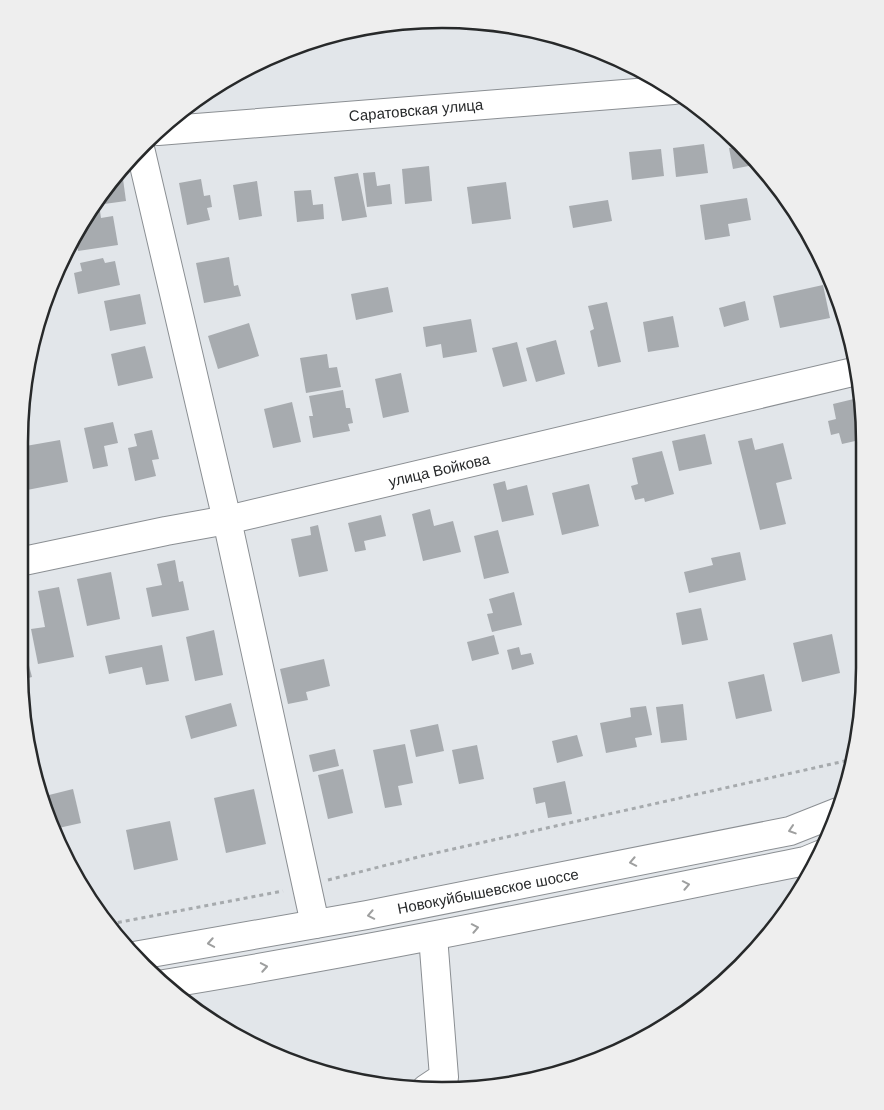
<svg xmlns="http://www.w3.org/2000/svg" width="884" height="1110" viewBox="0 0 884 1110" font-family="Arial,sans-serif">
	<rect width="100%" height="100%" fill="#e2e6ea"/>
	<!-- building -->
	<g fill="#a7abaf">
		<polygon points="704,144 708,173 676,177 673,148"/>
		<polygon points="741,146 750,154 759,164 733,169 729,148"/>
		<polygon points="661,149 664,176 632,180 629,152"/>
		<polygon points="429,166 432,201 405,204 402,169"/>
		<polygon points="375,172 377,186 390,184 392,204 367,207 363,173"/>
		<polygon points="358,173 367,217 342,221 334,177"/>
		<polygon points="123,179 126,201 97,205 113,181"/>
		<polygon points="201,179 204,196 210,195 212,207 207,208 210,220 187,225 179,183"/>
		<polygon points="257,181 262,216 239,220 233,185"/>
		<polygon points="506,182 511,219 472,224 467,187"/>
		<polygon points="311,190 313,205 323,204 324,219 297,222 294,191"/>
		<polygon points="747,198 751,220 728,224 730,236 705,240 700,205"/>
		<polygon points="608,200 612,221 573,228 569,206"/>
		<polygon points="100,211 101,218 113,216 118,245 78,251 76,239 93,212"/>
		<polygon points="229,257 234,286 238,285 241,296 204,303 196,263"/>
		<polygon points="103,258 105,263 115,261 120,285 78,294 74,273 82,271 80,263"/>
		<polygon points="823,285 830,318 780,328 773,296"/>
		<polygon points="388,287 393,312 356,320 351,294"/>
		<polygon points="140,294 146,324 110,331 104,301"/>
		<polygon points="745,301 749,320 724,327 719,308"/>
		<polygon points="607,302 621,362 598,367 590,331 594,329 588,306"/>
		<polygon points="673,316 679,347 648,352 643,322"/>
		<polygon points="471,319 477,352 443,358 441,344 426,347 423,327"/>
		<polygon points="249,323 259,356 218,369 208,336"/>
		<polygon points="556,340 565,374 536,382 526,348"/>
		<polygon points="517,342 527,381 503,387 492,348"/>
		<polygon points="145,346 153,378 118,386 111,354"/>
		<polygon points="327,354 329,368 337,367 341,387 306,393 300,358"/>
		<polygon points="401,373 409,412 383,418 375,379"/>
		<polygon points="343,390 346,408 350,408 353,423 348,424 350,431 313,438 309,416 313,416 309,396"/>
		<polygon points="862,397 864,415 864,439 842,444 839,433 831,435 828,421 836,419 833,404"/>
		<polygon points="292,402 301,442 273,448 264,409"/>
		<polygon points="113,422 118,443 104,446 108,466 93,469 84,428"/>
		<polygon points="152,430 159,459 152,460 156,476 135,481 128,448 137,446 134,434"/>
		<polygon points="705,434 712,464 679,471 672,441"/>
		<polygon points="752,438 755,450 783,443 792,479 776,483 786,524 760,530 738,441"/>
		<polygon points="60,440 68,482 27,490 20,447"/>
		<polygon points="662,451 674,494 645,502 644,498 635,500 631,486 638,484 632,458"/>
		<polygon points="505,481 507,490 527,485 534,515 502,522 493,484"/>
		<polygon points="589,484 599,526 562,535 552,493"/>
		<polygon points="430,509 434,526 453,521 461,552 423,561 412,514"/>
		<polygon points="381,515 386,536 364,541 366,550 355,552 348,523"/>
		<polygon points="318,525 328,571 299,577 291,539 311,535 310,527"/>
		<polygon points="498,530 509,573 484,579 474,536"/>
		<polygon points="740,552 746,580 689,593 684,572 713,565 711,558"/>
		<polygon points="175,560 179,582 183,581 189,610 152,617 146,588 162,585 157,564"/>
		<polygon points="111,572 120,619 87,626 77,579"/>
		<polygon points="59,587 74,657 38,664 31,629 45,627 38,591"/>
		<polygon points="19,592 26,622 19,624"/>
		<polygon points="514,592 522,625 492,632 487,614 493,613 489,599"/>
		<polygon points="701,608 708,640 682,645 676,613"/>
		<polygon points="214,630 223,675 195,681 186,637"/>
		<polygon points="832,634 840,673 802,682 793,643"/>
		<polygon points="494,635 499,654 472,661 467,642"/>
		<polygon points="19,638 22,638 32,677 20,680"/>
		<polygon points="162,645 169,681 146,685 142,667 109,674 105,656"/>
		<polygon points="519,647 521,655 531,653 534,664 512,670 507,650"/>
		<polygon points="324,659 330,686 306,692 308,700 288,704 280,669"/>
		<polygon points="764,674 772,711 736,719 728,682"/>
		<polygon points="231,703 237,726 191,739 185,716"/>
		<polygon points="683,704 687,740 661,743 656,707"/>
		<polygon points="646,706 652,735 635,738 637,747 606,753 600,723 631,717 630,708"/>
		<polygon points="438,724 444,751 416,757 410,730"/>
		<polygon points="577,735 583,756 557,763 552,741"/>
		<polygon points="405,744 413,783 398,786 402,805 385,808 373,750"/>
		<polygon points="477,745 484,779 459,784 452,750"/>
		<polygon points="335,749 339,766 313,772 309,755"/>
		<polygon points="343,769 353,813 328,819 318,775"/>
		<polygon points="565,781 572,814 548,818 545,802 536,804 533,788"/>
		<polygon points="73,789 81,823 54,829 41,797"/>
		<polygon points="254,789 266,844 226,853 214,798"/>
		<polygon points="170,821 178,860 134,870 126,830"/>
	</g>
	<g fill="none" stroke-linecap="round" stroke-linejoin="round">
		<defs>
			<g id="minor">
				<polyline points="158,131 674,90"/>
				<polyline points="140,148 227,520 315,924"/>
				<polyline points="19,562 166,531 227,520 857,371"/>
				<polyline points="426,1089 444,1077 433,936"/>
			</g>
			<g id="major">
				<polyline points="134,956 367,915 790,831 838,812"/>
				<path d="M164,984c215,-35 428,-80 641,-123l17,-7"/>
			</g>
		</defs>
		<!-- minor casing -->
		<use href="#minor" stroke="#8b8f93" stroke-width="30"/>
		<!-- major casing -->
		<use href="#major" stroke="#8b8f93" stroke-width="30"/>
		<!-- path -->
		<g stroke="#a6aaad" stroke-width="3" stroke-dasharray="4 4" stroke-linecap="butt">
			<polyline points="328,880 422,856 854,759"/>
			<polyline points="110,924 283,891"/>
		</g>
		<!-- minor -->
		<use href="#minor" stroke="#fff" stroke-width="28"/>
		<!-- major -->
		<use href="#major" stroke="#fff" stroke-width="28"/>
	</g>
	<!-- one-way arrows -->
	<defs><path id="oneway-chevron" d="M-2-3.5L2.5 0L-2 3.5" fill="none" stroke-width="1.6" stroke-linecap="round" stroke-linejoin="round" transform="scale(1.25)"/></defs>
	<g stroke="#9e9f9f">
		<use href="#oneway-chevron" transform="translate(792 830) rotate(162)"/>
		<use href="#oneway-chevron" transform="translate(633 862) rotate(169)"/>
		<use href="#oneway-chevron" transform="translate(686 885) rotate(-11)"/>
		<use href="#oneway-chevron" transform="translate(371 915) rotate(169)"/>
		<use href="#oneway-chevron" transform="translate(475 928) rotate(-11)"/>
		<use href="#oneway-chevron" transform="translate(211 943) rotate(170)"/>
		<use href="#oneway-chevron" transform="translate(264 967) rotate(-10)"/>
	</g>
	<g text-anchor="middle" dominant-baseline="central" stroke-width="4.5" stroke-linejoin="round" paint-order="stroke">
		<!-- street labels -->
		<g font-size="15" fill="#27292a" stroke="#fff">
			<text transform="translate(416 110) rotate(-5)">Саратовская улица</text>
			<text transform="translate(439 470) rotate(-13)">улица Войкова</text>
			<text transform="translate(488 891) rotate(-11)">Новокуйбышевское шоссе</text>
		</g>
	</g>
	<!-- crop -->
	<path d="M0 0H884V1110H0ZM442 28H442A414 414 0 0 1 856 442V668A414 414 0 0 1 442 1082H442A414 414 0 0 1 28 668V442A414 414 0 0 1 442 28Z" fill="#eee" fill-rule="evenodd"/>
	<path fill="none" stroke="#27292a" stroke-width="2.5" d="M442 28H442A414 414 0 0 1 856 442V668A414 414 0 0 1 442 1082H442A414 414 0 0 1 28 668V442A414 414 0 0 1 442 28Z"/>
</svg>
